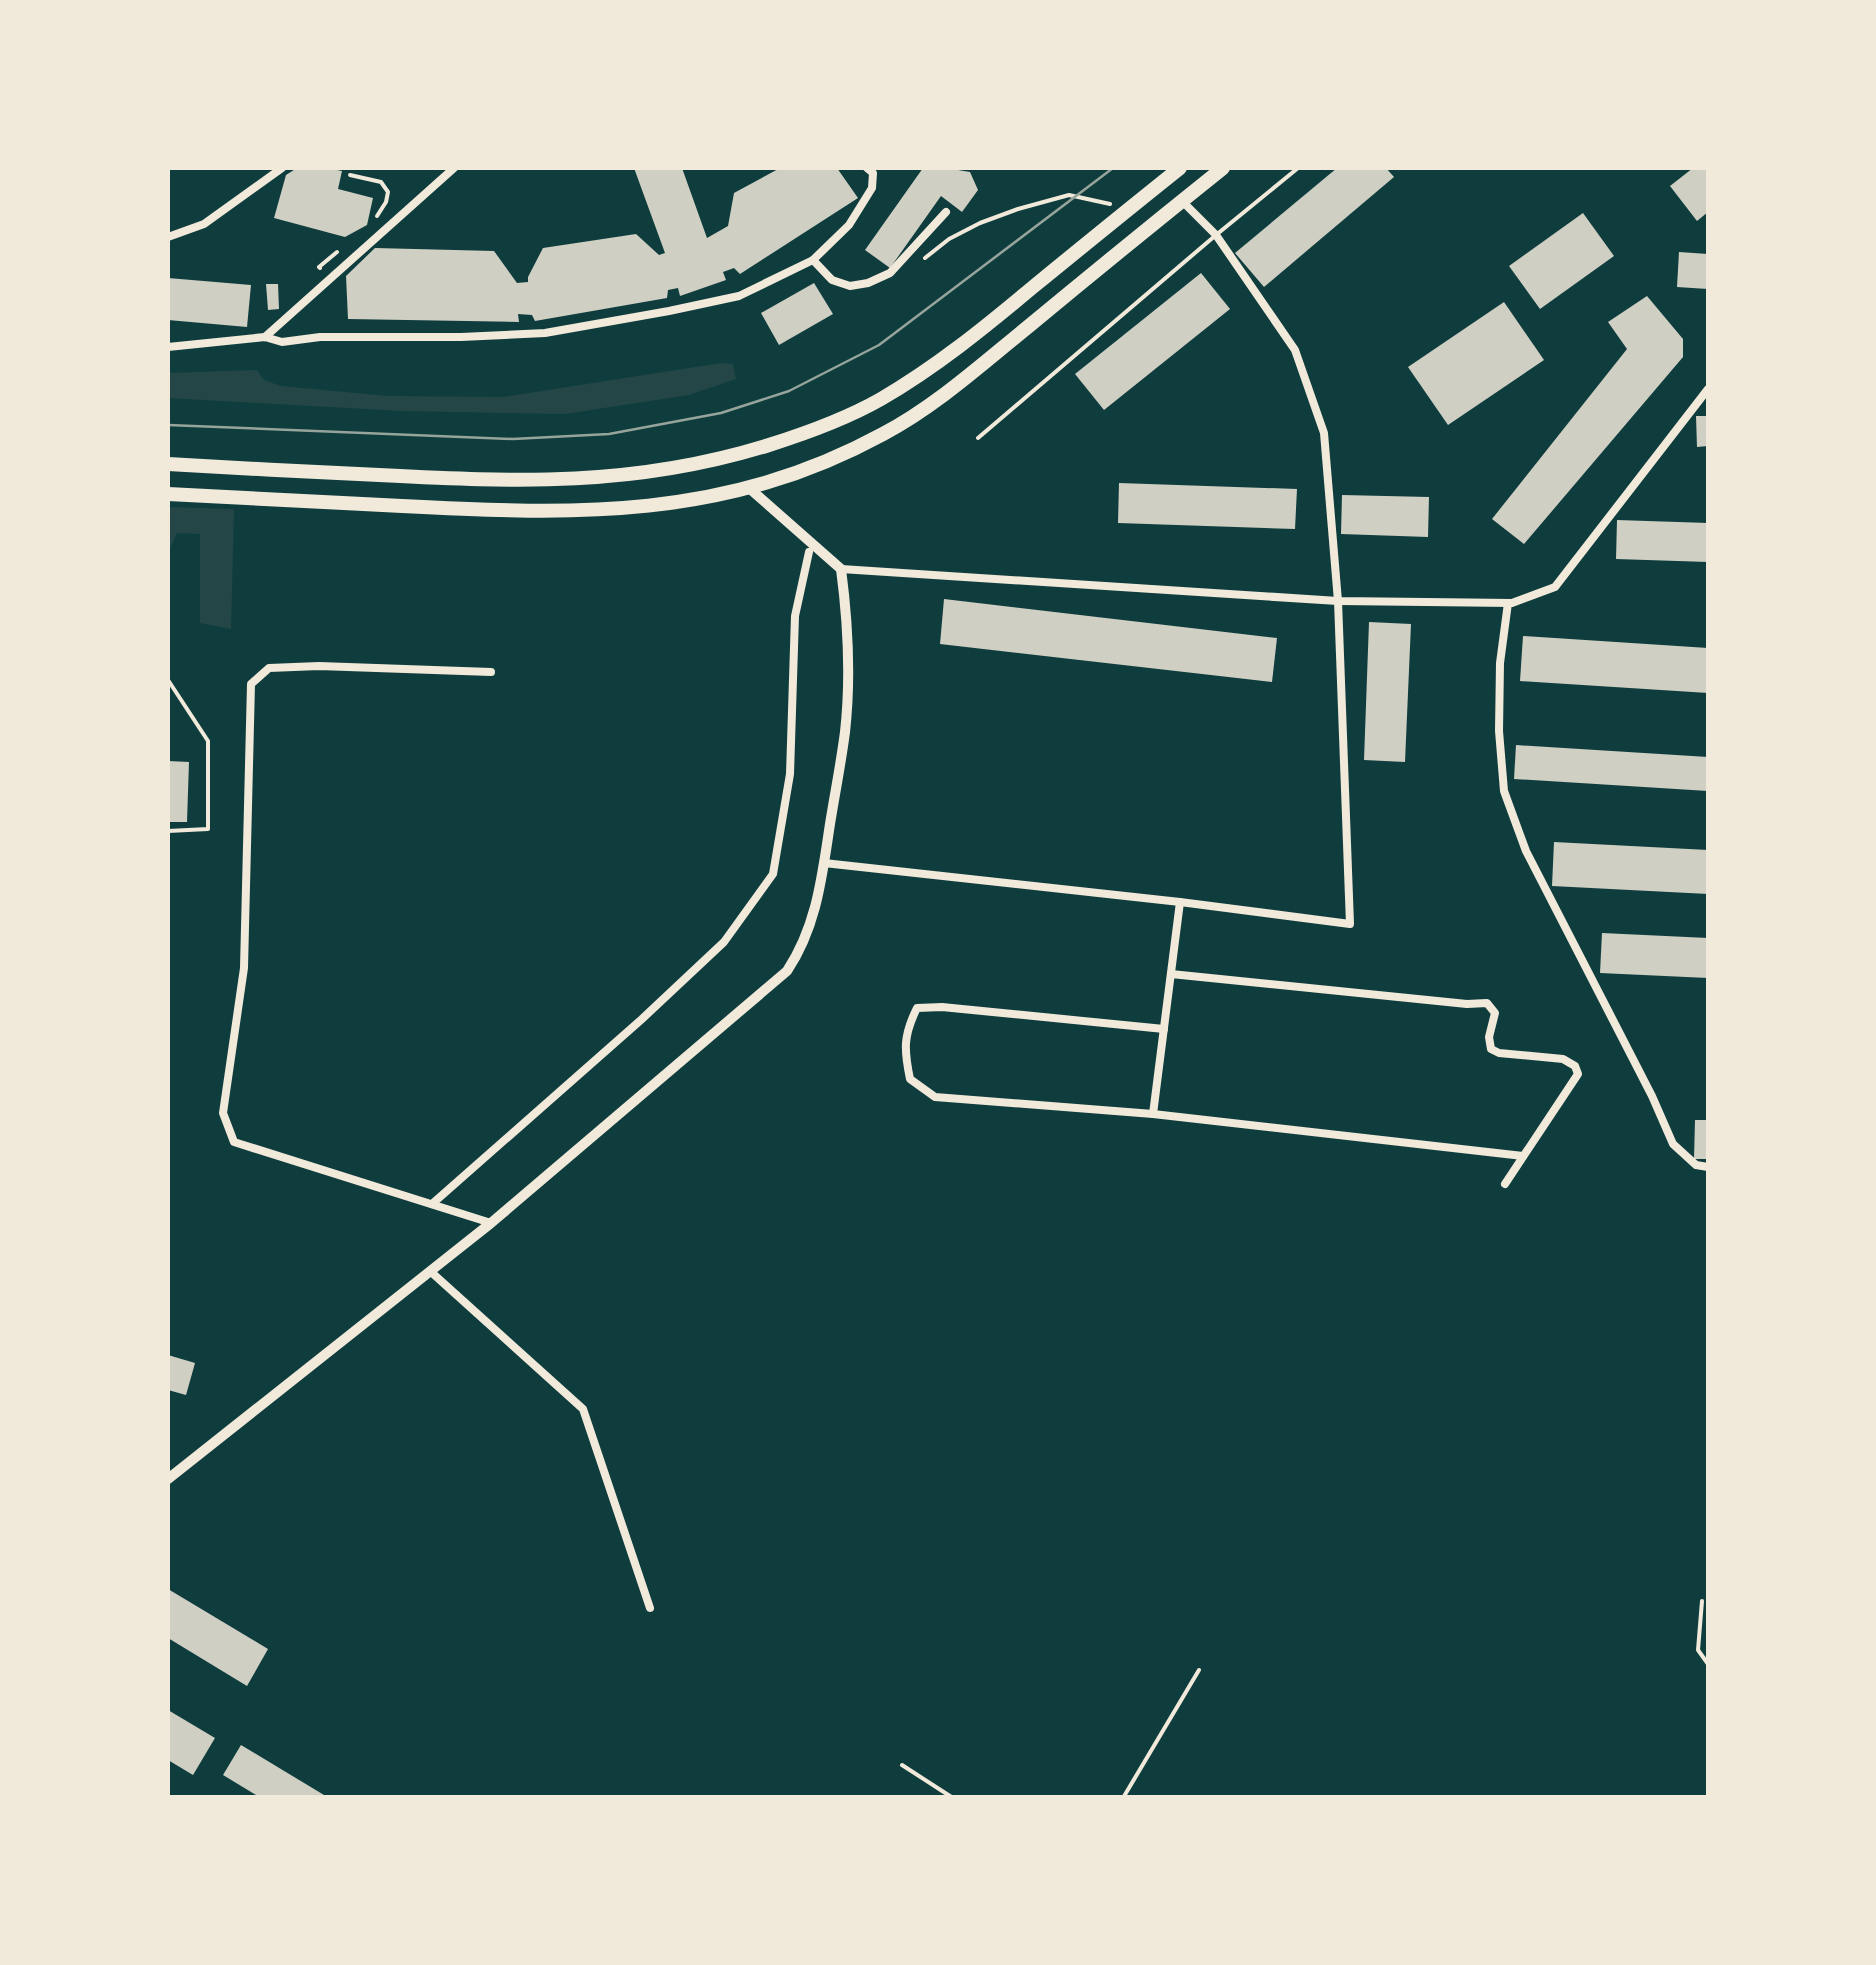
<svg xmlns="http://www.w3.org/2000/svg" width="1876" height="1965" viewBox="0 0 1876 1965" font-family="'Exo 2',sans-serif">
	<rect width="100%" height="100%" fill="#0f3d3e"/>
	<!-- green -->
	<g fill="#244646">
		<polygon points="721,363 733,364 736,379 689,395 565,414 402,411 168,398 168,373 257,370 264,380 281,386 388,396 504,397"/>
		<polygon points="168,507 234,509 231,629 200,623 200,534 177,533 168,553"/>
	</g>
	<!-- building -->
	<g fill="#cfcfc3">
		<polygon points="297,168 327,168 342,171 338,189 373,198 367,225 345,237 274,218 286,175"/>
		<polygon points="634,168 682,168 707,238 728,226 734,193 780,168 837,168 858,198 740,274 734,268 723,272 726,280 680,296 678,288 668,290 667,298 535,321 532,315 518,314 519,322 348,319 346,276 375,248 494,251 517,283 528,282 528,277 543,248 636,234 659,255 665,253"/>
		<polygon points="923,168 946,168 970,172 978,190 962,212 941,196 890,268 865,250"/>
		<polygon points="1337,168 1386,168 1394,177 1264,287 1235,253"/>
		<polygon points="1693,168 1708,168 1708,212 1697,221 1670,186"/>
		<polygon points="1583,213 1614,256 1540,309 1509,266"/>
		<polygon points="1679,252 1708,254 1708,289 1677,287"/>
		<polygon points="1201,273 1230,309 1104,410 1075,374"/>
		<polygon points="168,278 251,285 247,327 168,320"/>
		<polygon points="814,283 833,314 779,345 761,313"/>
		<polygon points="266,284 278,284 279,309 268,310"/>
		<polygon points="1647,296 1683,339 1683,357 1524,544 1492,519 1627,349 1608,322"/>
		<polygon points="1504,302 1544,360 1448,425 1408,367"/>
		<polygon points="1696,416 1708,416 1708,446 1697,447"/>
		<polygon points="1119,483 1297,489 1295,529 1118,523"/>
		<polygon points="1342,495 1429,497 1428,537 1341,534"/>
		<polygon points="1617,520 1708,523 1708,562 1616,559"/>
		<polygon points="944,599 1277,638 1272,682 940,644"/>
		<polygon points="1369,622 1411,624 1405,762 1364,760"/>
		<polygon points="1523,636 1708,648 1708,693 1520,681"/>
		<polygon points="1516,745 1708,757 1708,791 1514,779"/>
		<polygon points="168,761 189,762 187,822 168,822"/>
		<polygon points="1554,842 1708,850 1708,894 1552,886"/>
		<polygon points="1602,933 1708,938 1708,978 1600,973"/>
		<polygon points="1695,1120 1708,1120 1708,1159 1694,1159"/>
		<polygon points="168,1355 195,1363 186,1395 168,1390"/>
		<polygon points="168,1589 268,1649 247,1686 168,1638"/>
		<polygon points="168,1710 215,1738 193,1775 168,1760"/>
		<polygon points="241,1745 329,1798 261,1798 223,1775"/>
	</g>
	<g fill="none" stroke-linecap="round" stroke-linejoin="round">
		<!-- path -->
		<g stroke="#f1e9da" stroke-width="4">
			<polyline points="350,175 381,182 388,192 386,202 377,216"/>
			<polyline points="925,258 949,239 980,223 1018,209 1069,195 1110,204"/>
			<polyline points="320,268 319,267 337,252"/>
			<polyline points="1123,1798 1199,1670"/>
		</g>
		<!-- service -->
		<g stroke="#f1e9da" stroke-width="4">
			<polyline points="978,438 1216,235 1298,168"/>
			<polyline points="168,680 208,741 208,829 168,831"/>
			<polyline points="1702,1601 1698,1650 1708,1664"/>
			<polyline points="902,1765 953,1798"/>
		</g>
		<!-- minor -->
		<g stroke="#f1e9da" stroke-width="8">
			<polyline points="168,237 204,224 282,168"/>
			<polyline points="813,260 832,280 850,286 868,283 890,273 946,212"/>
			<polyline points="265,337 454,168"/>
			<polyline points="168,347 265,337 282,342 320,337 461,337 545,333 669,311 739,296 813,260 849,225 872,188 873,173 867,168"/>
			<polyline points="841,569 1338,601 1512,603 1555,587 1708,389"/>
			<polyline points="1508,603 1500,663 1499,731 1504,791 1526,851 1652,1096 1673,1144 1696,1165 1708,1167"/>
			<polyline points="491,672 319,666 269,668 251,684 244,968 223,1113 234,1142 491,1223"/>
			<polyline points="824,863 1180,902 1350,924 1338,601 1324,433 1295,350 1216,235 1182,201"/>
			<polyline points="1171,974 1467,1004 1487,1003 1495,1013 1489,1037 1491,1049 1499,1053 1563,1059 1575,1066 1578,1074 1505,1184"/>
			<path d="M1164,1029l-222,-22 -25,1c-14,28 -13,42 -7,71l25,18 218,17 370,42"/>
			<polyline points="1153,1114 1180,902"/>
			<polyline points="432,1204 642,1019 724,942 773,874 790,774 795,616 809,552"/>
			<polyline points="430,1271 583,1409 650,1608"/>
		</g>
		<!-- tertiary -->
		<path stroke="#f1e9da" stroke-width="10" d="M168,1479l323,-256 296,-252c30,-45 35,-95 43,-147 5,-31 11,-61 15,-92 6,-54 3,-110 -4,-163l-92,-81"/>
		<!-- trunk -->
		<g stroke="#f1e9da" stroke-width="14">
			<path d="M168,464c70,4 141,8 211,11 139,7 255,12 390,-30 38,-12 77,-26 112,-46 55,-32 103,-71 152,-112 49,-40 98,-80 147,-119"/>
			<path d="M168,494c78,4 156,8 234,12 174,9 323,14 481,-72 53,-28 99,-70 146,-108 64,-53 129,-106 194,-158"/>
		</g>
		<!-- tram -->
		<polyline stroke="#97a49c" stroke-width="2.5" points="168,425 513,439 609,434 721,413 789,391 879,345 1113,168"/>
	</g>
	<!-- border -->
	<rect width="1876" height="1965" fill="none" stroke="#f1e9da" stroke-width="340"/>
</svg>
